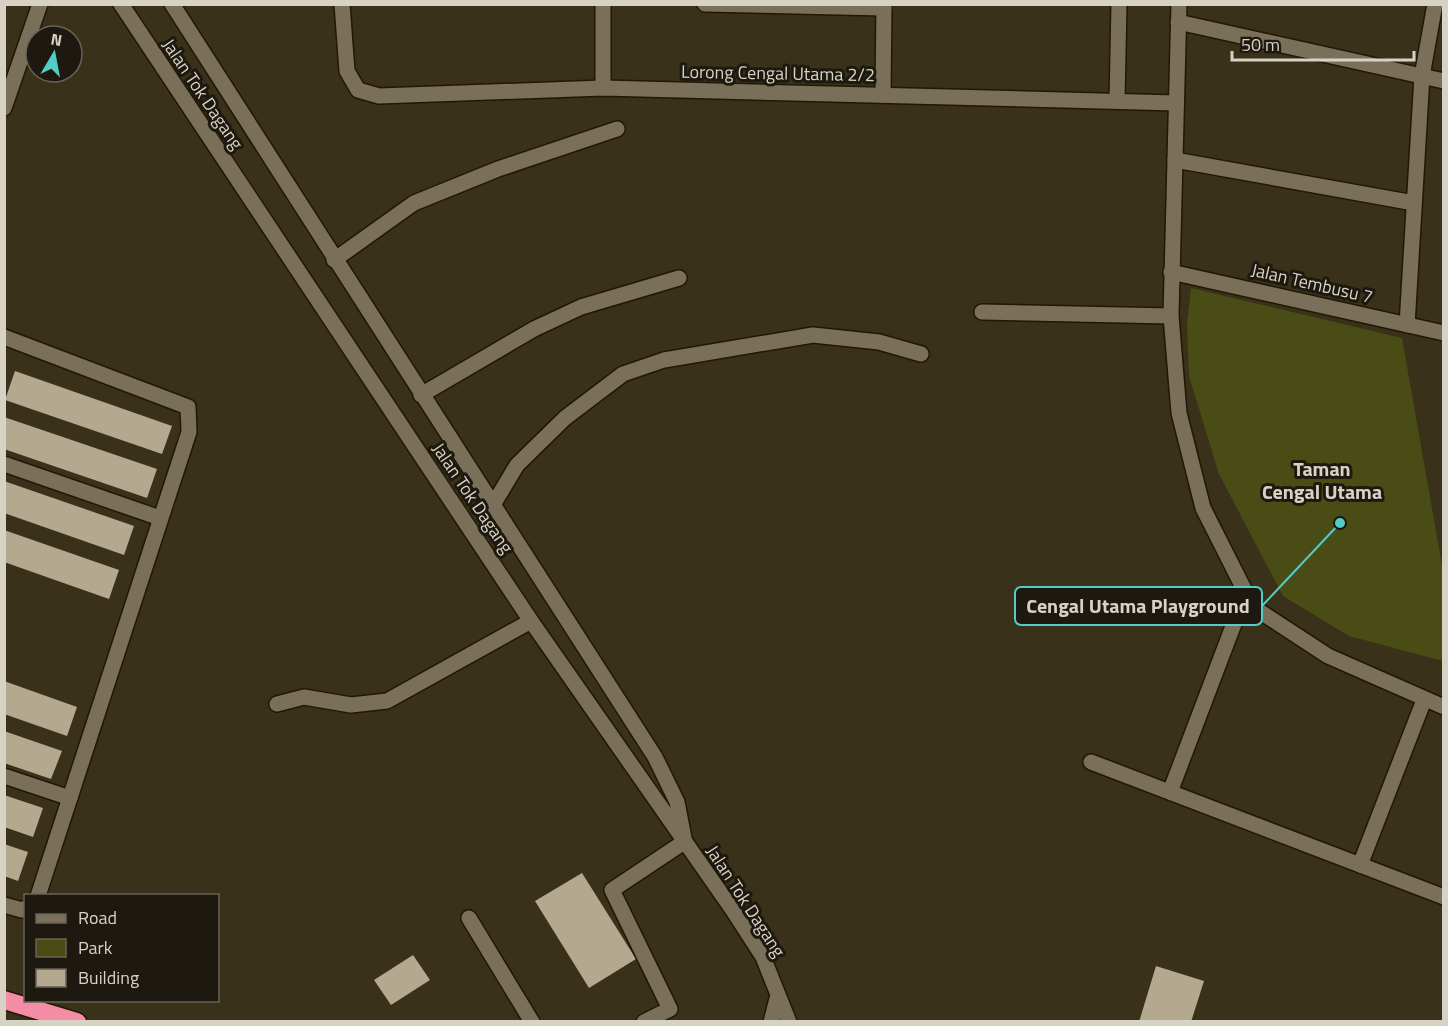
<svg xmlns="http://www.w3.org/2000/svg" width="1448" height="1026" viewBox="0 0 1448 1026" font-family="'Titillium Web',sans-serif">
	<rect width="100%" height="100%" fill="#3a311b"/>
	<!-- green -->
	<polygon fill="#4a4c16" points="1191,288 1402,338 1443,571 1443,661 1349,636 1283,596 1219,474 1189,376 1187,324"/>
	<!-- building -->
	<g fill="#b4a88f">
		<polygon points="15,371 172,426 162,454 5,400"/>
		<polygon points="4,417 157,469 147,498 4,449"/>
		<polygon points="4,481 134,526 124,555 4,513"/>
		<polygon points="4,530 119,570 109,599 4,562"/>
		<polygon points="4,681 77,707 67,736 4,714"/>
		<polygon points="4,731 62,751 51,779 4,763"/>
		<polygon points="4,795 43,808 33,837 4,827"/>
		<polygon points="4,844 28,852 18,881 4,876"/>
		<polygon points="582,873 636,959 589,988 535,901"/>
		<polygon points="413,955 430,980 391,1005 374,980"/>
		<polygon points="1156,966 1204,981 1191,1022 1139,1022"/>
	</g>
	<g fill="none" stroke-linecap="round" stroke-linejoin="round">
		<defs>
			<g id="minor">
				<polyline points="121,4 531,621 732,909 763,957 789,1022"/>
				<polyline points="172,4 655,757 677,802 684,838"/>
				<polyline points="342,4 347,71 358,90 379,96 603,88 1176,103"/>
				<polyline points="603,4 603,88"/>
				<polyline points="705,4 884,8"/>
				<polyline points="1179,4 1171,316 1179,413 1203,508 1253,607 1328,656 1444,707"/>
				<polyline points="1178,22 1444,81"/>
				<polyline points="883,95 884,4"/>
				<polyline points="1117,101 1119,4"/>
				<polyline points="4,108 40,4"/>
				<polyline points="1175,160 1414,203"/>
				<polyline points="334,260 414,203 498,169 617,129"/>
				<polyline points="1171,272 1444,333"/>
				<polyline points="982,312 1171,316"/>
				<polyline points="1407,325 1422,76 1435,4"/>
				<polyline points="4,337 188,407 189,432 38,896"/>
				<polyline points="421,395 534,329 581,307 679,278"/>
				<polyline points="4,464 160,518"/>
				<polyline points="493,505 517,465 565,418 623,374 664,360 813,335 879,342 921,354"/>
				<polyline points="277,704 304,697 351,705 387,701 531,621"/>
				<polyline points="1091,762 1444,897"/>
				<polyline points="4,776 70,798"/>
				<polyline points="1170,792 1235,621 1253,607"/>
				<polyline points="1360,865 1424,700"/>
				<polyline points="4,905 22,910 26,908"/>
				<polyline points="469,918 532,1022"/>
				<polyline points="644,1022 670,1009 612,890 684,842"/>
				<polyline points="771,1022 778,995"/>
			</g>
			<polyline id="highway" points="4,1000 77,1022"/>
		</defs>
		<!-- minor casing -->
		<use href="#minor" stroke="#211804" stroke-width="18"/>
		<!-- highway casing -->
		<use href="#highway" stroke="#211804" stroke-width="21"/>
		<!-- minor -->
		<use href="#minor" stroke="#7a6f58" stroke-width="15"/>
		<!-- highway -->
		<use href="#highway" stroke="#f38ca4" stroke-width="18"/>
	</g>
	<g text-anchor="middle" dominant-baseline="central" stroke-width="6" stroke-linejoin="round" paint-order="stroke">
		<!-- street labels -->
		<g font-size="18" fill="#d8d2c5" stroke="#1e1910">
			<text transform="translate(778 73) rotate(1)">Lorong Cengal Utama 2/2</text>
			<text transform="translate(203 94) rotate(56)">Jalan Tok Dagang</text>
			<text transform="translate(1312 283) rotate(13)">Jalan Tembusu 7</text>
			<text transform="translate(473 498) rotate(56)">Jalan Tok Dagang</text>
			<text transform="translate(746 901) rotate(57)">Jalan Tok Dagang</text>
		</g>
		<!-- neighbourhood labels -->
		<g font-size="20" font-weight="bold" fill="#d8d2c5" stroke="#1e1910">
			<text x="1322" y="468">Taman<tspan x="1322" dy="23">Cengal Utama</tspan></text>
		</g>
	</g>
	<!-- callouts -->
	<path fill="none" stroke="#54cdc8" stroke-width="2" d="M1340 523L1262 606"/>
	<circle fill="#54cdc8" stroke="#1e1910" stroke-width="2" cx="1340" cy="523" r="6"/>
	<rect fill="#1e1910" stroke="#54cdc8" stroke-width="2" x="1015" y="587" width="247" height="38" rx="6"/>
	<g font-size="20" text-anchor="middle" font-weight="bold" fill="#d8d2c5">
		<text x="1138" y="613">Cengal Utama Playground</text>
	</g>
	<!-- border -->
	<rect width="1448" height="1026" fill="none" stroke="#d8d2c5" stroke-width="12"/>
	<!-- legend -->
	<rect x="24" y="894" width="195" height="108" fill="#1e1910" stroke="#686358" stroke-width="1.5"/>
	<rect x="36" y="914" width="30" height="9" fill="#7a6f58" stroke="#686358" stroke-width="1.5"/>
	<text x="78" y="924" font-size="18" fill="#d8d2c5">Road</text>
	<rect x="36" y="939" width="30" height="18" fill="#4a4c16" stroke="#686358" stroke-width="1.5"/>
	<text x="78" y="954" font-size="18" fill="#d8d2c5">Park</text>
	<rect x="36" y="969" width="30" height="18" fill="#b4a88f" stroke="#686358" stroke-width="1.5"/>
	<text x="78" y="984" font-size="18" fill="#d8d2c5">Building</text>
	<!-- north arrow -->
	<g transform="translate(54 54) rotate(10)"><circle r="28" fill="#1e1910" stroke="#686358" stroke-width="1.5"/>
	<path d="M0-4.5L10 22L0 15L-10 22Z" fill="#54cdc8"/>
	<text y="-9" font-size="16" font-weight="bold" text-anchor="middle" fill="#d8d2c5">N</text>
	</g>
	<!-- scale -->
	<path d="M1232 51v9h182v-9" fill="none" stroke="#d8d2c5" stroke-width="3"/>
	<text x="1241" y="51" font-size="18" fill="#d8d2c5" stroke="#1e1910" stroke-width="4.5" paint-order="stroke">50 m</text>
</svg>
